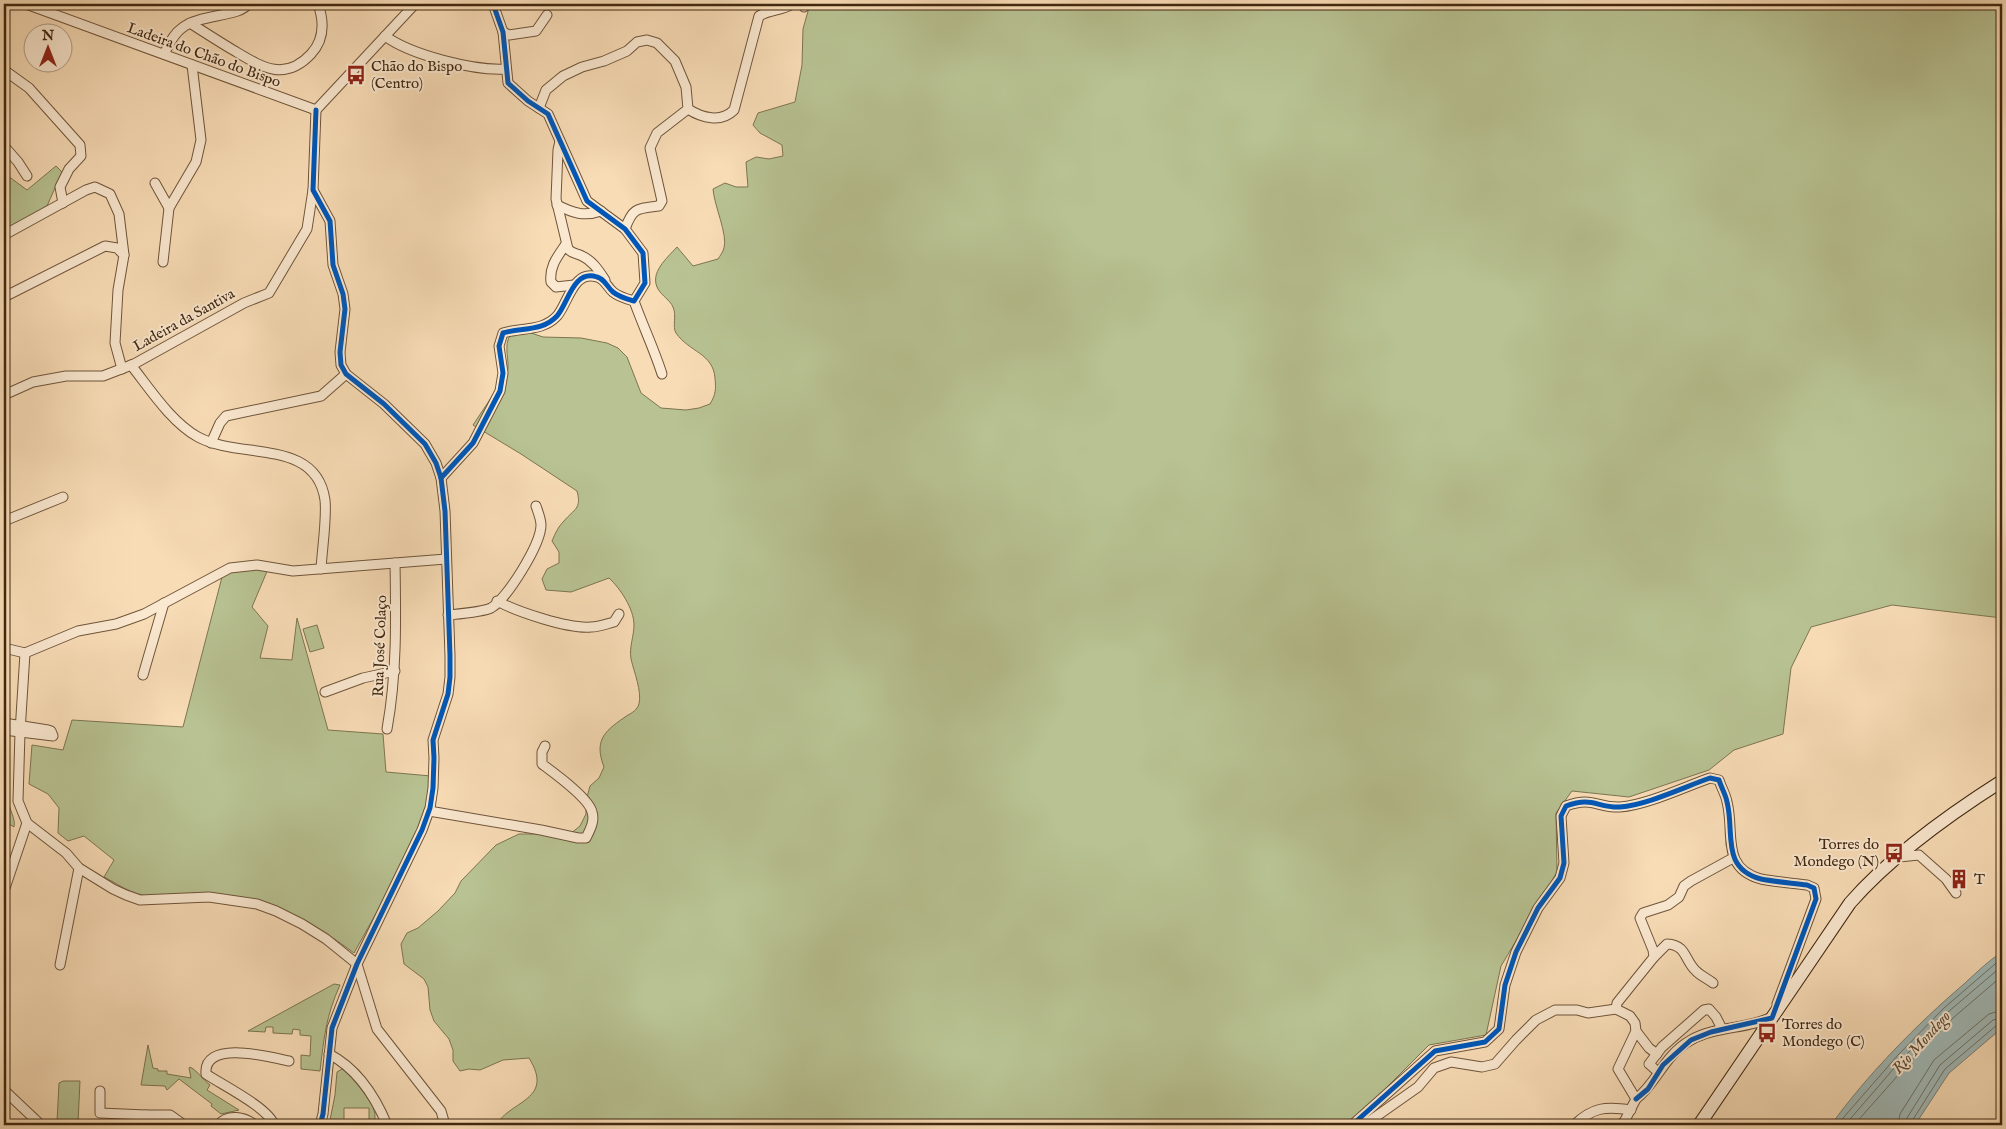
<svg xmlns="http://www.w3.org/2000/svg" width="2006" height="1129" viewBox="0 0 2006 1129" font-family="'IM FELL English',serif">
	<rect width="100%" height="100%" fill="#f8dcb6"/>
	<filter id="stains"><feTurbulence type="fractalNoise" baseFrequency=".004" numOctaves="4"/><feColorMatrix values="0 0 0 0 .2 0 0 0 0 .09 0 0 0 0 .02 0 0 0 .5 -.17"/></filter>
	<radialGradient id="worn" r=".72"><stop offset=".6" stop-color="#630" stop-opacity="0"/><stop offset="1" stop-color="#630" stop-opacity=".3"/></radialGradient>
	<!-- green -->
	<g fill="#b8c292" stroke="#7c7551">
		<path d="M810,4h1192v614l-110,-13 -81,22 -20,41 -8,66 -49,16 -25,20 -80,27 -57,-6 -16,22 1,59 -56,94 -15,69 -57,10 -80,80h-853c15,-25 59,-25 33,-67l-26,2 -23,10 -11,-1 -9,2 -7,-10v-11l-4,-11 -15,-18 -4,-11 -2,-23 -4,-8 -20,-15 -3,-20 6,-11 11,-5 20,-17 17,-18 6,-12 35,-36 23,-11h51l10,-8 6,-12v-13l4,-15 9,-8 5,-11c-11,-28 2,-37 24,-52 4,-2 9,-5 11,-11 3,-13 -5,-32 -8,-45 -2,-12 3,-23 3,-34 0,-16 -14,-37 -25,-47l-38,14 -25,-2 -4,-11 5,-10 12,-6v-11l-7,-11c3,-7 6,-14 12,-20 10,-12 18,-12 13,-30l-56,-37 -48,-29 34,-51c4,-13 -5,-28 4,-40l20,-1 12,4 38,1 26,5 11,5 9,9 14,36 20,15 25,2 13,-2 11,-4c6,-10 6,-15 5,-26 -2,-25 -26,-26 -39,-45 -4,-6 1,-18 -3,-26 -3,-7 -11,-11 -15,-18 -9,-16 9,-31 19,-42l16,19 25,-7c2,-3 5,-7 6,-11 4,-13 -10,-43 -11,-59l12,-6 11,4h12l-2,-25 10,-5 13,2 14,-3 -1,-11 -22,-12 -7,-8 5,-12 37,-11 7,-37 1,-36z"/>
		<polygon points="56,166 62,172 47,206 4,230 4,173 27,190"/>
		<path d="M257,568l11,1 -16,38 16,19 -8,32 32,2 5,-42 31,112 55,4 3,38 45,4 -5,31 -8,21 -39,80 -25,45c-35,-26 -76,-52 -120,-57 -21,-3 -41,-2 -61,-1 -10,0 -21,2 -31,0 -14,-3 -26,-12 -38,-18l10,-17 -30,-24 -16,5 -10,-8 1,-25 -11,-14 -19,-10 3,-39 31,5 9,-30 111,7 39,-150 10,-6z"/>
		<polygon points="317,625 324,648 310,652 303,629"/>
		<path d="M4,779l4,1c0,7 -1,14 0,20 1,9 8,19 6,27l-10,-6z"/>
		<path d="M334,984l6,1c-14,31 -16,52 -20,86l-19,-2v-14l9,1 1,-20 -11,-1v-5l-7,-1 -1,5 -19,-1v-6h-7l-1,5 -17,-1z"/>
		<path d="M148,1045l5,23 5,1v2h9v3l24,4 -2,-10 1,-1c9,5 12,12 20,18l-3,5 32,20 -18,4 -10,-8 1,-2 -33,-25 -12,11 -2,-4 -24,-1z"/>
		<path d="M342,1069c8,5 29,31 32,41 2,5 0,10 2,15h-7v-17h-25v17h-15l6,-30 2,-23z"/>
		<polygon points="63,1081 80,1081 78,1123 57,1122 59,1083"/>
	</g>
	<!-- water -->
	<path fill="#a0b9b7" stroke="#7a7f74" d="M2002,952v76l-53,45 -34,52h-84c35,-49 87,-102 133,-141 12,-11 24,-23 38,-32z"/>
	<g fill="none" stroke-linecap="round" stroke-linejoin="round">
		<!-- shore -->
		<g stroke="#707064" stroke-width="1">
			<polyline points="1837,1125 1898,1055 1944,1008 2002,958"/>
			<polyline points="1845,1125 1902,1059 1948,1012 2002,966"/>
			<polyline points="1854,1125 1908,1064 1953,1018 2002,976"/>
			<polyline points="1898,1125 1900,1114 1934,1060 1989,1014 2002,1010"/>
			<polyline points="1905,1125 1907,1118 1940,1065 1993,1020 2002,1018"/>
			<polyline points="1911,1125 1912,1121 1945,1069 1997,1025 2002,1024"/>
		</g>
		<defs>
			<g id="street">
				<polyline points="26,4 316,110"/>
				<polyline points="802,4 804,7"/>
				<path d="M190,23c14,9 28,18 43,27 27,16 51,33 78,4 14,-15 13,-33 7,-50"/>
				<polyline points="503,32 509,35 536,31 547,15"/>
				<path d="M385,36c26,19 89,35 121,33"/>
				<path d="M164,54c5,-9 9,-20 18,-26 17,-14 58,-11 66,-24"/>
				<polyline points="4,70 29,88 80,145 81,156 69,169 60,187 63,203"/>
				<path d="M539,108l7,-18 17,-14 19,-9 22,-6 23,-10 10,-9 10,-2 10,3 18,18 11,26 2,22 -31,24 -7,15 12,53 -3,5c-22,3 -26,1 -34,23"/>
				<path d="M688,109c14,9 33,14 46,1l25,-94c11,-7 23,-5 33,-12"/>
				<polyline points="316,110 313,190 330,221 333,265 343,294 345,309 340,352 341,365 346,374 384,404 425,444 436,463 441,478 445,511 450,656 450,677 448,694 433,740 434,758 433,788 430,808 422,830 357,964 332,1028 323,1114 320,1125"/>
				<polyline points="316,110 415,4"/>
				<path d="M560,141l-2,9 -2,49 12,50c4,5 9,4 14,7 11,5 17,15 23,24"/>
				<polyline points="4,146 18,162 27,176"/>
				<polyline points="155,183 169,208"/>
				<path d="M557,205c16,8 27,12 44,6"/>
				<polyline points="4,235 86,190 95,187 110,194 119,214 124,255"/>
				<path d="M566,244c-8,12 -17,22 -15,38l5,5 18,-2"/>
				<polyline points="163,262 169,208 196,162 201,140 192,65"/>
				<polyline points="4,297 105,246 117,248 124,255 118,290 115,343 122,369"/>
				<path d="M634,301c9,25 20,48 28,73"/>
				<path d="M131,365c19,24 40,57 67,72 43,23 118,1 127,63 2,18 -3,50 -4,69"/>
				<polyline points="4,395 33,382 66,376 103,376 134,364 244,303 269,293 307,229 313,190"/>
				<polyline points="211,443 220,423 226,416 321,396 346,374"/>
				<path d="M441,478l32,-35 27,-52 3,-18 -4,-27 4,-13c19,-6 39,-1 54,-17 11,-12 16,-47 40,-39 8,2 10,10 16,15 6,5 14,7 21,9l11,-18 -2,-30 -18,-24 -38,-28 -39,-87 -20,-13 -20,-18 -5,-51 -10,-28"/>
				<polyline points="4,521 63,497"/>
				<path d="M497,601c21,11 71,28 94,26 8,0 15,-3 23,-5l5,-8"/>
				<path d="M448,615c10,-1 35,-3 43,-7 16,-9 50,-64 50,-83 0,-6 -3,-13 -5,-19"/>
				<polyline points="4,648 25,653 78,631 116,624 144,614 230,568 257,565 293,571 446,559"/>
				<polyline points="25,653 20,732 18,801 27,823 66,853 79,868 113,889 126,895 140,900 209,897 257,904 276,911 302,924 326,939 357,964 377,1029 441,1111 445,1125"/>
				<polyline points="143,675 164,603"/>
				<polyline points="325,692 363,678 395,671"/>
				<polyline points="4,723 48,730 51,731 53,736 4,730"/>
				<path d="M387,729c10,-55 9,-110 8,-166"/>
				<path d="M429,811l112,19 37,8h8c4,-8 9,-17 6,-26 -3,-14 -38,-39 -50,-48v-12l3,-6"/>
				<polyline points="1899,857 1919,855 1946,879 1956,893"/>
				<polyline points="4,891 27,823"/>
				<path d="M1654,957l13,-13c20,1 17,16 29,27 5,5 12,8 17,12"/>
				<polyline points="60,965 79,868"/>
				<polyline points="1616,1009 1617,1003 1654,957 1653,950 1640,918 1643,913 1668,905 1679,897 1684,886 1691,881 1733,858"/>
				<path d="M329,1054c29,15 46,42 58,71"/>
				<polyline points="1658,1072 1649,1064 1662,1047 1704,1010 1709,1009 1716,1017 1722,1029"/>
				<polyline points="4,1090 41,1125"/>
				<polyline points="100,1091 100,1113 146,1115 159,1125"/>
				<path d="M1636,1099c22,-17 27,-43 55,-59 24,-14 58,-11 81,-23"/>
				<polyline points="146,1115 170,1115 184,1125"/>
				<path d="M218,1125c10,-12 27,-8 37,0"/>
				<path d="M274,1125c-5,-17 -52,-40 -68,-51 -3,-35 64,-17 83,-13"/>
				<path d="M1352,1125l83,-74 50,-9 14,-13 6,-44 11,-33 22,-44 22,-30 4,-15 -3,-47 5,-10c27,-10 31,2 54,1 27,-2 64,-20 90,-29l9,2c2,7 7,15 8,22 8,30 -7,66 34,77 15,3 31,4 46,6l7,3 2,11 -39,105"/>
				<polyline points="1364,1125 1418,1087 1434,1068 1451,1062 1482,1067 1495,1064 1516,1040 1536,1020 1555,1010 1577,1010 1588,1013 1616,1009 1630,1016 1635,1023 1636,1031 1649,1048 1657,1054"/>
				<path d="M1574,1125c19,-18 32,-19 57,-15"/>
				<polyline points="1619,1125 1624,1122 1636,1099 1618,1069 1636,1031"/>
			</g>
			<path id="secondary" d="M1699,1125l151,-222c41,-47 100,-89 152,-122"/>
		</defs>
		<!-- street casing -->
		<use href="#street" stroke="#6f553a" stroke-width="11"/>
		<!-- secondary casing -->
		<use href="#secondary" stroke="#412810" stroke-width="14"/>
		<!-- street -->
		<use href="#street" stroke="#fae8d0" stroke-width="9"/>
		<!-- secondary -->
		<use href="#secondary" stroke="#fae8d0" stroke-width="12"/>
		<defs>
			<g id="cycleway">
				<polyline points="316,110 313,190 330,221 333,265 343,294 345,309 340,352 341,365 346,374 384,404 425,444 436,463 441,478 445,511 450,656 450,677 448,694 433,740 434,758 433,788 430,808 422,830 357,964 332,1028 323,1114 320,1125"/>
				<path d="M441,478l32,-35 27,-52 3,-18 -4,-27 4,-13c19,-6 39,-1 54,-17 11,-12 16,-47 40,-39 8,2 10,10 16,15 6,5 14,7 21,9l11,-18 -2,-30 -18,-24 -38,-28 -39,-87 -20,-13 -20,-18 -5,-51 -10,-28"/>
				<path d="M1352,1125l83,-74 50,-9 14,-13 6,-44 11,-33 22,-44 22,-30 4,-15 -3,-47 5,-10c27,-10 31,2 54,1 27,-2 64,-20 90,-29l9,2c2,7 7,15 8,22 8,30 -7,66 34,77 15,3 31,4 46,6l7,3 2,11 -44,119 -61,14 -20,8 -28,25 -15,24 -12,10"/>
			</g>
		</defs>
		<!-- cycleway casing -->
		<use href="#cycleway" stroke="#fae8d0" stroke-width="8"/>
		<!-- cycleway -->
		<use href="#cycleway" stroke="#0057b8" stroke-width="5"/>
	</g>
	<!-- icons -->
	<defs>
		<symbol id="bus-bare" viewBox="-9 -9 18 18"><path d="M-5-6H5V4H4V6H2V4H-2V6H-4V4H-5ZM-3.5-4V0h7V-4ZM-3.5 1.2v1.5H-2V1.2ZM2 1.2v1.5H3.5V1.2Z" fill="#8f2418" stroke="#fae8d0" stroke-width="2.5" paint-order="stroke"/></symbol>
		<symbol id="building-bare" viewBox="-9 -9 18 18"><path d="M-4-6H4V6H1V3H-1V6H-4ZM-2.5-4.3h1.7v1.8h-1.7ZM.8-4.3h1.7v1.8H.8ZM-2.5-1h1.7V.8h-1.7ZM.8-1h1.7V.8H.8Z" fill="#8f2418" stroke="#fae8d0" stroke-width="2.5" paint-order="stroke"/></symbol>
	</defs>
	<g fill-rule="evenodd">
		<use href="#bus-bare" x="342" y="61" width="28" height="28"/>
		<use href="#bus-bare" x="1880" y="839" width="28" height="28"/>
		<use href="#building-bare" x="1945" y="865" width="28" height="28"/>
		<use href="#bus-bare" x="1753" y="1019" width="28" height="28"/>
	</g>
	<g text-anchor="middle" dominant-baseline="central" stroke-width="4" stroke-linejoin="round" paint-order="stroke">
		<!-- street labels -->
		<g font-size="15" fill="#412810" stroke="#fae8d0">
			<text transform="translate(204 55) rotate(20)">Ladeira do Chão do Bispo</text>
			<text transform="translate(184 320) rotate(-29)">Ladeira da Santiva</text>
			<text transform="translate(380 646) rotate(-88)">Rua José Colaço</text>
		</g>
		<!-- poi labels -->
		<g font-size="15" fill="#412810" stroke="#fae8d0" text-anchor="start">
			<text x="371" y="66">Chão do Bispo<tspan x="371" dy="17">(Centro)</tspan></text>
			<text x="1879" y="844" text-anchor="end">Torres do<tspan x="1879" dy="17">Mondego (N)</tspan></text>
			<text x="1974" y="879">T</text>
			<text x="1782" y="1024">Torres do<tspan x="1782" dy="17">Mondego (C)</tspan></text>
		</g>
		<!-- water labels -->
		<g font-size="16" font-style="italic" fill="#594c3a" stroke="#fae8d0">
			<text transform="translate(1922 1043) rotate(-48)">Rio Mondego</text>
		</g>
	</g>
	<!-- margin -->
	<rect width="2006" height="1129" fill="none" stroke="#f8dcb6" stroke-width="20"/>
	<rect x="5" y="5" width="1996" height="1119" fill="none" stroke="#412810" stroke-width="2.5"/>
	<rect x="10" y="10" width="1986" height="1109" fill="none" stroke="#412810"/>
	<!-- north arrow -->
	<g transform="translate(48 48)"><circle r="24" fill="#fae8d0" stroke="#b09b83"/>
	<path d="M0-4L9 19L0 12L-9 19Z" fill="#8f2418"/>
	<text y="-8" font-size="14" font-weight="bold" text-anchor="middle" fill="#412810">N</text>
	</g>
	<rect width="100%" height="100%" filter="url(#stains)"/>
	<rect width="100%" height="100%" fill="url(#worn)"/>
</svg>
